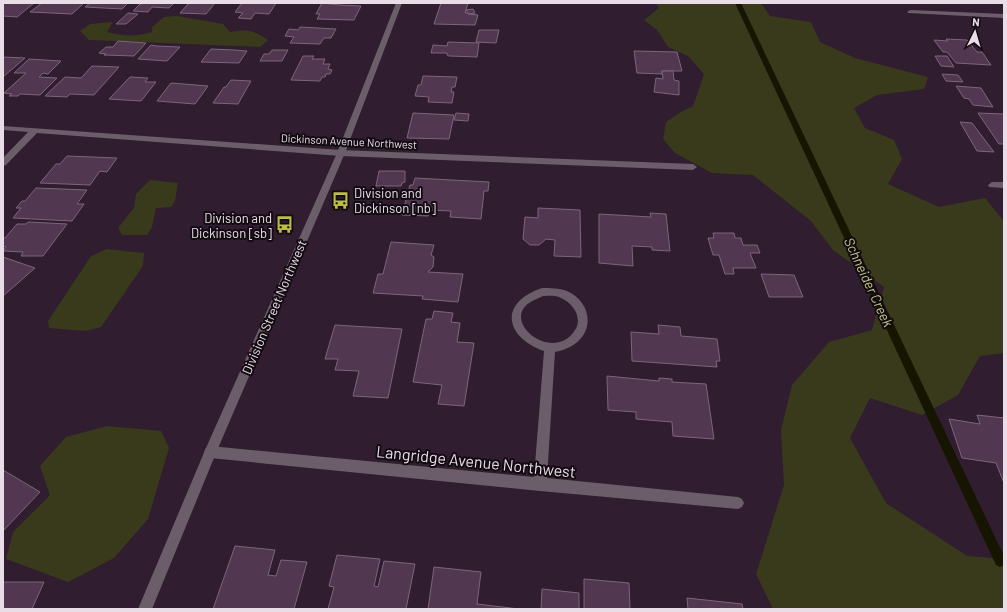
<svg xmlns="http://www.w3.org/2000/svg" width="1007" height="612" viewBox="0 0 1007 612" font-family="Barlow,sans-serif">
	<rect width="100%" height="100%" fill="#301d2f"/>
	<!-- green -->
	<g fill="#393a1b">
		<polygon points="655,3 761,3 770,16 811,22 820,42 855,58 928,77 924,89 877,95 854,108 865,128 894,140 902,159 888,184 939,207 985,198 1003,220 1004,224 1004,353 980,356 958,395 922,415 870,398 850,438 886,503 967,556 1004,559 1004,609 773,609 756,574 784,485 781,430 792,385 829,342 872,330 884,287 833,250 811,221 753,175 712,173 675,153 663,139 666,122 679,113 693,106 704,74 688,56 668,47 657,30 644,20 659,8"/>
		<path d="M177,16l46,8 7,8c17,-3 23,-2 38,8l-8,7 -171,-7 -9,-9 10,-7 23,-2 -6,10c16,4 29,5 45,0v-5l12,-10z"/>
		<polygon points="150,180 178,183 175,201 171,207 156,208 152,227 147,235 122,235 118,228 134,208 136,194"/>
		<polygon points="107,249 144,253 143,266 101,327 86,331 49,328 48,321 91,256"/>
		<polygon points="107,426 161,431 169,448 148,519 114,558 68,582 6,559 13,532 50,495 40,466 66,437"/>
	</g>
	<g fill="none" stroke-linecap="round" stroke-linejoin="round">
		<!-- stream -->
		<polygon fill="#151500" fill-rule="evenodd" points="735,3 741,3 1004,556 1004,565 1000,567 996,565"/>
	</g>
	<!-- building -->
	<g fill="#523751" stroke="#7c667b">
		<polygon points="3,3 34,3 17,17 3,16"/>
		<polygon points="42,3 84,3 72,14 30,12"/>
		<polygon points="90,3 128,3 122,9 85,7"/>
		<polygon points="147,3 174,3 169,8 152,7 148,12 133,11 140,4"/>
		<polygon points="189,3 215,3 206,14 180,13"/>
		<polygon points="242,3 276,3 269,14 255,13 251,19 238,18 243,13 235,12"/>
		<polygon points="322,3 340,5 361,6 354,20 317,19 320,14 316,14"/>
		<polygon points="441,3 468,3 465,13 468,13 466,10 473,9 475,13 468,14 478,15 475,25 434,24"/>
		<polygon points="128,13 138,14 126,24 116,24"/>
		<polygon points="300,27 336,29 331,38 324,38 320,44 290,43 294,37 285,36 289,29 298,30"/>
		<polygon points="479,30 499,30 496,43 476,42"/>
		<polygon points="946,39 967,40 977,52 982,52 991,65 956,63 947,52 943,52 934,40 948,41"/>
		<polygon points="118,41 146,43 134,56 104,55 106,54 99,53 106,47 113,47"/>
		<polygon points="448,42 479,43 477,57 449,56 447,55 447,53 431,53 433,45 447,46"/>
		<polygon points="151,45 156,46 180,47 167,61 138,59"/>
		<polygon points="211,49 234,50 247,51 239,63 201,62"/>
		<polygon points="272,50 288,50 282,61 260,61 264,54 269,54"/>
		<polygon points="634,51 677,52 682,71 662,71 662,74 637,73"/>
		<polygon points="303,56 314,56 312,59 325,59 323,64 330,64 328,69 332,70 330,74 326,74 325,77 322,77 320,81 291,80"/>
		<polygon points="935,56 947,56 954,67 941,66"/>
		<polygon points="3,57 25,58 3,77"/>
		<polygon points="29,59 61,61 48,74 43,73 39,77 57,78 40,95 20,94 18,96 9,96 12,94 4,93 26,73 14,73"/>
		<polygon points="92,66 119,67 94,95 70,94 67,97 45,96 65,77 81,78"/>
		<polygon points="662,71 673,71 674,80 679,81 679,95 654,92 656,78 663,79"/>
		<polygon points="942,74 958,75 963,82 946,81"/>
		<polygon points="423,76 457,77 455,87 452,87 451,92 454,92 452,103 428,102 429,97 415,96 418,85 421,85"/>
		<polygon points="130,77 148,78 145,82 156,82 141,101 109,99"/>
		<polygon points="231,80 251,81 238,104 213,103 224,87 226,87"/>
		<polygon points="171,83 208,86 195,104 157,101"/>
		<polygon points="956,86 981,88 993,107 973,105 969,99 964,98"/>
		<polygon points="413,113 454,115 449,139 407,138"/>
		<polygon points="456,113 469,114 468,121 454,120"/>
		<polygon points="978,113 1004,114 1004,144 999,144"/>
		<polygon points="960,122 972,123 994,152 977,151"/>
		<polygon points="67,156 117,158 107,172 100,171 90,185 40,183 56,164 60,164"/>
		<polygon points="379,171 405,171 405,182 402,183 401,186 376,186"/>
		<polygon points="415,178 489,182 488,191 484,191 481,219 450,217 451,211 429,210 428,216 402,215 410,185 413,185"/>
		<polygon points="36,188 87,190 77,204 84,204 72,221 13,218 21,208 16,208 22,201 25,201"/>
		<polygon points="538,208 580,210 581,257 554,256 555,240 546,239 539,245 530,245 523,239 525,217 538,218"/>
		<polygon points="650,213 666,214 670,251 652,250 652,247 632,246 633,266 599,263 599,214 651,217"/>
		<polygon points="28,222 67,224 43,256 21,256 23,252 3,251 6,247 3,246 3,238 5,238 17,224 26,224"/>
		<polygon points="713,233 734,233 735,238 741,238 743,245 757,245 760,253 750,253 756,268 733,268 734,274 725,274 719,255 713,255 708,238 714,238"/>
		<polygon points="391,242 434,245 431,255 434,257 433,267 428,272 463,274 458,302 422,299 423,296 373,293 378,274 383,274"/>
		<polygon points="3,257 35,268 3,296"/>
		<polygon points="761,274 794,275 803,297 769,297"/>
		<polygon points="434,311 453,313 451,322 460,323 457,342 474,343 464,406 438,404 442,385 413,382 426,319 432,319"/>
		<polygon points="335,325 402,329 388,398 353,396 359,371 335,370 338,359 325,359"/>
		<polygon points="658,325 680,327 681,336 717,339 720,361 716,361 717,367 632,361 631,332 659,334"/>
		<polygon points="607,376 659,381 659,378 672,379 672,382 706,384 714,439 673,436 672,422 636,419 636,412 608,410"/>
		<polygon points="977,415 1004,418 1004,483 996,463 962,458 949,419 980,424"/>
		<polygon points="3,470 40,492 3,531"/>
		<polygon points="235,546 275,550 268,575 276,576 281,560 307,562 294,609 213,609"/>
		<polygon points="337,555 380,559 374,586 378,587 384,561 415,564 406,609 328,609 334,587 329,586"/>
		<polygon points="434,567 481,572 477,604 519,609 428,609"/>
		<polygon points="584,579 629,583 630,609 584,609"/>
		<polygon points="3,582 44,582 32,609 3,609"/>
		<polygon points="542,589 579,593 579,609 541,609"/>
		<polygon points="687,598 742,604 743,609 688,609"/>
	</g>
	<g fill="none" stroke-linecap="round" stroke-linejoin="round">
		<!-- minor -->
		<g fill="#6b5e6a" fill-rule="evenodd">
			<polygon points="910,10 1004,14 1004,18 908,13 907,12"/>
			<polygon points="3,126 341,150 693,164 697,167 693,170 341,156 37,133 6,165 3,166 3,158 28,132 3,130"/>
			<polygon points="992,182 1004,182 1004,188 989,187 988,185"/>
			<path d="M542,288c8,0 17,0 25,3 26,12 28,43 3,56 -5,2 -9,4 -15,5l-8,126 191,19 4,2 2,4 -2,4 -4,2 -198,-18 -330,-33 -4,-2 -2,-4 2,-4 4,-2 324,31 10,-126c-39,-14 -46,-48 -2,-63zM543,296c6,0 13,-1 18,2 12,5 22,20 14,32 -21,34 -74,-7 -46,-27 4,-3 10,-5 14,-7z"/>
		</g>
		<!-- tertiary -->
		<polygon fill="#6b5e6a" fill-rule="evenodd" points="396,3 402,3 345,153 216,453 152,609 138,609 206,448 337,153"/>
	</g>
	<!-- icons -->
	<defs>
		<symbol id="bus-bare" viewBox="-9 -9 18 18"><path d="M-5-6H5V4H4V6H2V4H-2V6H-4V4H-5ZM-3.5-4V0h7V-4ZM-3.5 1.2v1.5H-2V1.2ZM2 1.2v1.5H3.5V1.2Z" fill="#bcbf44" stroke="#130b12" stroke-width="2.5" paint-order="stroke"/></symbol>
	</defs>
	<g fill-rule="evenodd">
		<use href="#bus-bare" x="328" y="188" width="25" height="25"/>
		<use href="#bus-bare" x="272" y="212" width="25" height="25"/>
	</g>
	<g text-anchor="middle" dominant-baseline="central" stroke-width="4" stroke-linejoin="round" paint-order="stroke">
		<!-- far-street labels -->
		<g font-size="11" fill="#e9dde8" stroke="#130b12">
			<text transform="translate(349 141) rotate(3)">Dickinson Avenue Northwest</text>
		</g>
		<!-- poi labels -->
		<g font-size="13" fill="#e9dde8" stroke="#130b12" text-anchor="start">
			<text x="354" y="193">Division and<tspan x="354" dy="15">Dickinson [nb]</tspan></text>
			<text x="272" y="218" text-anchor="end">Division and<tspan x="272" dy="15">Dickinson [sb]</tspan></text>
		</g>
		<!-- street labels -->
		<g font-size="13" fill="#e9dde8" stroke="#130b12">
			<text transform="translate(274 307) rotate(-67)">Division Street Northwest</text>
		</g>
		<!-- water labels -->
		<g font-size="14" font-style="italic" fill="#c2c685" stroke="#130b12">
			<text transform="translate(869 282) rotate(65)">Schneider Creek</text>
		</g>
		<!-- near-street labels -->
		<g font-size="16" fill="#e9dde8" stroke="#130b12">
			<text transform="translate(476 461) rotate(6)">Langridge Avenue Northwest</text>
		</g>
	</g>
	<!-- border -->
	<rect width="1007" height="612" fill="none" stroke="#e9dde8" stroke-width="8"/>
	<!-- north arrow -->
	<g transform="translate(975 32) rotate(5)" stroke="#130b12" stroke-width="3" paint-order="stroke">
	<path d="M0-3L7 15L0 10L-7 15Z" fill="#e9dde8"/>
	<text y="-6" font-size="11" font-weight="bold" text-anchor="middle" fill="#e9dde8">N</text>
	</g>
</svg>
